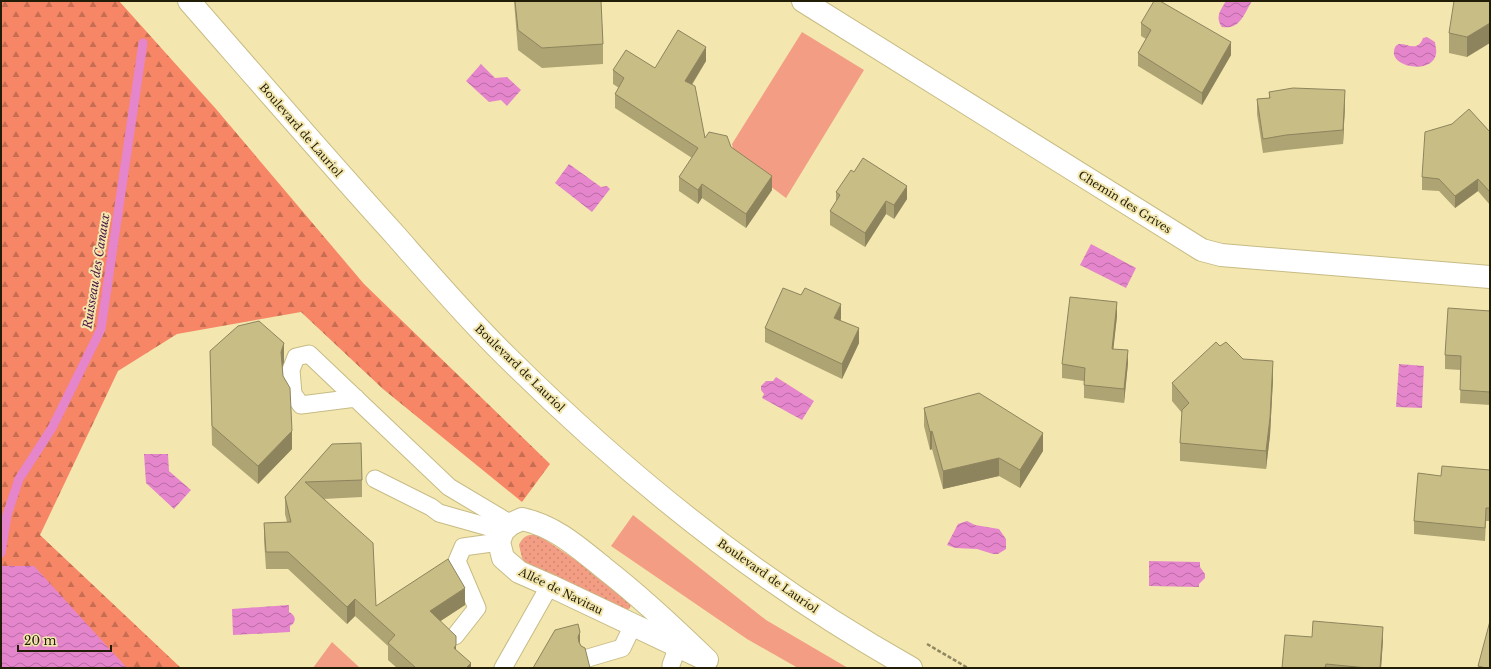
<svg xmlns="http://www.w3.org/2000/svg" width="1491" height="669" viewBox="0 0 1491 669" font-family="'Libre Baskerville',serif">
	<defs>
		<pattern id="forest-firs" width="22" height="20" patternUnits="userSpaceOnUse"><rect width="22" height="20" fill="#f68665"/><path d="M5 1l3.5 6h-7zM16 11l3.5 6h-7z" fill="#c76d51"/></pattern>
		<pattern id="garden-dots" width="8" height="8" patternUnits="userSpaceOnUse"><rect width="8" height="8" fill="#f39d84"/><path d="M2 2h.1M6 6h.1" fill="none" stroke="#d08770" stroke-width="1.8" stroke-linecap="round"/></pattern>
		<pattern id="water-waves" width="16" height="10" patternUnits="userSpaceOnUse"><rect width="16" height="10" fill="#e585cc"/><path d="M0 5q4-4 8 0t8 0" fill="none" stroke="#b96ca4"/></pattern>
	</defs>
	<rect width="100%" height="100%" fill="#f3e7af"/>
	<!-- grass -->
	<g fill="#f39d84">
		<polygon points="802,32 864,70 786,198 735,160 732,144"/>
		<polygon points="633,515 766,620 848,668 798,668 747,639 611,546"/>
		<polygon points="332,642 360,668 313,668"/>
	</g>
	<!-- forest -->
	<polygon fill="url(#forest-firs)" points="1,1 119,1 216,109 364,284 550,464 522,502 383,389 301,312 177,334 118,371 40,535 181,668 88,668 1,600"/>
	<!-- garden -->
	<path fill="url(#garden-dots)" d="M536,535l5,2 84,56 6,9 -1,6 -3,2h-9l-93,-48 -3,-4 -3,-13c3,-8 9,-11 17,-10z"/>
	<!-- water -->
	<g fill="url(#water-waves)">
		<path d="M1226,1h26c-8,13 -12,29 -30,26 -7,-10 -2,-16 4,-26z"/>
		<path d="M1427,37l8,5c0,3 2,8 1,12 -4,21 -45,13 -42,-3 3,-18 22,7 29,-13z"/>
		<polygon points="481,64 495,78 507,77 521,90 507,106 501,100 489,102 466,81"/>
		<polygon points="569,164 601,187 607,186 610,189 592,212 555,183"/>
		<polygon points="1091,244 1136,268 1126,288 1080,265"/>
		<polygon points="1399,364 1424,366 1422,408 1396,407"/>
		<polygon points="776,377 814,401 802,420 762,398 764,394 761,390 761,386 766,381 773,381"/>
		<polygon points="144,454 168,454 169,471 191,490 174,509 146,483"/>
		<polygon points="967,521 975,525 999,529 1006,539 1006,549 998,554 993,554 977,549 955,548 947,545 958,524"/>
		<polygon points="1149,561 1200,562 1200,567 1205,574 1205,578 1199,584 1199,587 1149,586"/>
		<polygon points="1,566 34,566 127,668 1,668"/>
		<path d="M289,605v7c7,3 8,10 1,14v6l-57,3 -1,-26z"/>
	</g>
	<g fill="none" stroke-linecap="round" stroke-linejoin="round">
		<!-- stream -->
		<polyline stroke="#e585cc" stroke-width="9" points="1,553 7,515 19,479 52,428 101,329 143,43"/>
		<defs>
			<g id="service">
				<polyline points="356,398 301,405 293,394 291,370 296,357 309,354 449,487 511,524"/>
				<polyline points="375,479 431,507 439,513 503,531"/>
				<polyline points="455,636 477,608 457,561 463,547 499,542"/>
				<polyline points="588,658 622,648 633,625"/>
				<polyline points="503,668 550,585"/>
				<polyline points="671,668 671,665 678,646"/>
			</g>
			<g id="minor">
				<polyline points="803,1 1202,250 1221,255 1490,277"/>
				<path d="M522,519c33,7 57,29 83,50 36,28 69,59 102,91l-156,-74 -32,-14 -16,-14 -4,-16 4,-11 8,-7z"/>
			</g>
			<path id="primary" d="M189,1c69,79 137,158 207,235 36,41 72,83 111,121 121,120 255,228 404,311"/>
		</defs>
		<!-- service casing -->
		<use href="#service" stroke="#c7bb85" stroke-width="19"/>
		<!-- minor casing -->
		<use href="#minor" stroke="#c7bb85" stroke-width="24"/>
		<!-- primary casing -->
		<use href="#primary" stroke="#c7bb85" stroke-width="24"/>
		<!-- path -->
		<polyline stroke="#908760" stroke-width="2.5" stroke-dasharray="4 2" stroke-linecap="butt" points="927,644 968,668"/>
		<!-- service -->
		<use href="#service" stroke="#fff" stroke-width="17"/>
		<!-- minor -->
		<use href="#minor" stroke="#fff" stroke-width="22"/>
		<!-- primary -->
		<use href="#primary" stroke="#fff" stroke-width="22"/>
	</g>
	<!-- wall -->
	<g fill="#ada373">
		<polygon points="514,1 601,1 603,44 603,64 542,68 518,50"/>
		<polygon points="1490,1 1467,57 1449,53 1449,33"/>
		<polygon points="1141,23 1231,55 1202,105 1138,66 1138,53 1146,39 1141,36"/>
		<polygon points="706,61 692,85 705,138 731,147 772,190 746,228 702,198 698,204 679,191 679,177 692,158 615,108 615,94 619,88 613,84 613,70 655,68"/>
		<polygon points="1269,92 1345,104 1343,144 1286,150 1263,153 1257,114 1257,99 1269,98"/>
		<polygon points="1490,132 1490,205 1478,191 1455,208 1439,191 1422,190 1422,177"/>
		<polygon points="854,172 907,199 894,219 886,214 865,247 830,225 830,211 836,202 836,192"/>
		<polygon points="1490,311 1490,405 1460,403 1461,370 1445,369 1445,355"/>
		<polygon points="1117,316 1113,349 1128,363 1124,403 1084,398 1084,381 1062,378 1062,364"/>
		<polygon points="841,319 840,320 859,343 842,379 765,342 765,328"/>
		<polygon points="1220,346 1243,359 1273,379 1270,435 1266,469 1180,461 1180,443 1182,413 1172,401 1172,383"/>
		<polygon points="210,351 284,362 282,366 283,376 292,449 258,484 212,445"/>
		<polygon points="924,408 1043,451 1020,488 999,476 943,489 932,449 930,450 924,426"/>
		<polygon points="332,444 362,480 362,497 323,499 376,606 465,605 440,621 456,651 471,668 397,668 388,660 388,646 355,616 347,624 288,569 266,569 264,540 264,523 287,522 285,514 285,497"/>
		<polygon points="1490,470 1490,521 1486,521 1485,541 1414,534 1414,521 1441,476"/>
		<polygon points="1312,637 1383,640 1381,668 1282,668"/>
		<polygon points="1478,666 1490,668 1478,668"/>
	</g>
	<!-- shaded-wall -->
	<g fill="#8d845e">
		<polygon points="1490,23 1490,43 1467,57 1467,37"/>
		<polygon points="1231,42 1231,55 1202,105 1202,93"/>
		<polygon points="706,47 706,61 685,95 685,81"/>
		<polygon points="1345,90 1345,104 1343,144 1343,130"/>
		<polygon points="772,176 772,190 746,228 746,214"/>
		<polygon points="1478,179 1478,191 1455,208 1455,196"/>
		<polygon points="702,184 702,198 698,204 698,190"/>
		<polygon points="907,186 907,199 894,219 894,205"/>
		<polygon points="886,201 886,214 865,247 865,233"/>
		<polygon points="1117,302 1117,316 1112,362 1112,349"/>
		<polygon points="841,304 841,319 834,332 834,318"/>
		<polygon points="859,328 859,343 842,379 842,364"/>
		<polygon points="284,343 284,362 281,371 281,352"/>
		<polygon points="1128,350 1128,363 1124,403 1124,389"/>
		<polygon points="1273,361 1273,379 1270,435 1266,469 1266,451"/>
		<polygon points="292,431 292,449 258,484 258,466"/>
		<polygon points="932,431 932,449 930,450 930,432"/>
		<polygon points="1043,433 1043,451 1020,488 1020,470"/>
		<polygon points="999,458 999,476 943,489 943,471"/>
		<polygon points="465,588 465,605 430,628 430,611"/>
		<polygon points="355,599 355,616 347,624 347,607"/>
		<polygon points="1383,627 1383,640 1381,668 1380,668"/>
		<polygon points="580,632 580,652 578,656 578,637"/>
		<polygon points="456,645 456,662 454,648"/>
		<polygon points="471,663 471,668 466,668"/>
	</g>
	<!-- building -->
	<g fill="#c9bd86" stroke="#8d845e">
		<polygon points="515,1 601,1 603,44 542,48 518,30"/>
		<polygon points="1154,1 1160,1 1231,42 1202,93 1138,53 1151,30 1141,23"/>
		<polygon points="1454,1 1490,1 1490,23 1467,37 1449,33"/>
		<polygon points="678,30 706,47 685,81 695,86 705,138 709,132 727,136 731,147 772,176 746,214 702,184 698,190 679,177 698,148 615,94 624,78 613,70 626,50 655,68"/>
		<polygon points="1293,88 1345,90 1343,130 1286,135 1263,139 1257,99 1270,98 1269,92"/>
		<polygon points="1469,109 1490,132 1490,192 1478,179 1455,196 1439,179 1422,177 1425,132 1452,124"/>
		<polygon points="863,158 907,186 894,205 886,201 865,233 830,211 840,195 836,192 851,170 854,172"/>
		<polygon points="783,288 801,295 805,288 841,304 834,318 859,328 842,364 765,328"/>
		<polygon points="1070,297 1117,302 1112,349 1128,350 1124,389 1084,385 1085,368 1062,364"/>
		<polygon points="1448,308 1490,311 1490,392 1460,390 1461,356 1445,355"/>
		<polygon points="259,321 284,343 281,352 283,376 290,388 292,431 258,466 212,426 210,351 238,326"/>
		<polygon points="1216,342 1220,346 1226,342 1243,359 1273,361 1270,418 1266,451 1180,443 1182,410 1189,403 1172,383"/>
		<polygon points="979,393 1043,433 1020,470 999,458 943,471 932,431 930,432 924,408"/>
		<polygon points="361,443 362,480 305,482 373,543 376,606 448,559 465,588 430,611 456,636 456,645 454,648 471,663 466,668 416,668 388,643 395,635 355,599 347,607 288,552 266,552 264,523 291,522 285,497 332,444"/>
		<polygon points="1442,466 1490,470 1490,508 1486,508 1485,528 1414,521 1418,473 1441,476"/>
		<polygon points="1313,621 1383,627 1380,668 1367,668 1326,664 1325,668 1282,668 1285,635 1312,637"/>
		<polygon points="1490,621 1490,668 1486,668 1478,666"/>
		<polygon points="578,624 580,632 578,637 579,642 581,646 585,648 590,668 533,668 555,630"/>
	</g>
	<g text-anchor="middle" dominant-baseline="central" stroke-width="4" stroke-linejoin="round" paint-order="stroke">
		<!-- street labels -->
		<g font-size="11" fill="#211d07" stroke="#f3e7af">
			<text transform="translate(301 130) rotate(49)">Boulevard de Lauriol</text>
			<text transform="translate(1125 202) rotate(32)">Chemin des Grives</text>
			<text transform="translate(520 368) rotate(44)">Boulevard de Lauriol</text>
			<text transform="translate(768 576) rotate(35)">Boulevard de Lauriol</text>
			<text transform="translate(561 591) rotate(26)">Allée de Navitau</text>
		</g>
		<!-- water labels -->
		<g font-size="12" font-style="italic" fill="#4c1240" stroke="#f3e7af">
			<text transform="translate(96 271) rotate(-81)">Ruisseau des Canaux</text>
		</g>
	</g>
	<!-- border -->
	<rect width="1491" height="669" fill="none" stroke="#211d07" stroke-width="4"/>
	<!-- scale -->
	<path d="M18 645v6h93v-6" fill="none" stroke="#211d07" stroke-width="2"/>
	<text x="24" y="645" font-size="12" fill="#211d07" stroke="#f3e7af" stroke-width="3" paint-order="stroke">20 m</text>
</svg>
